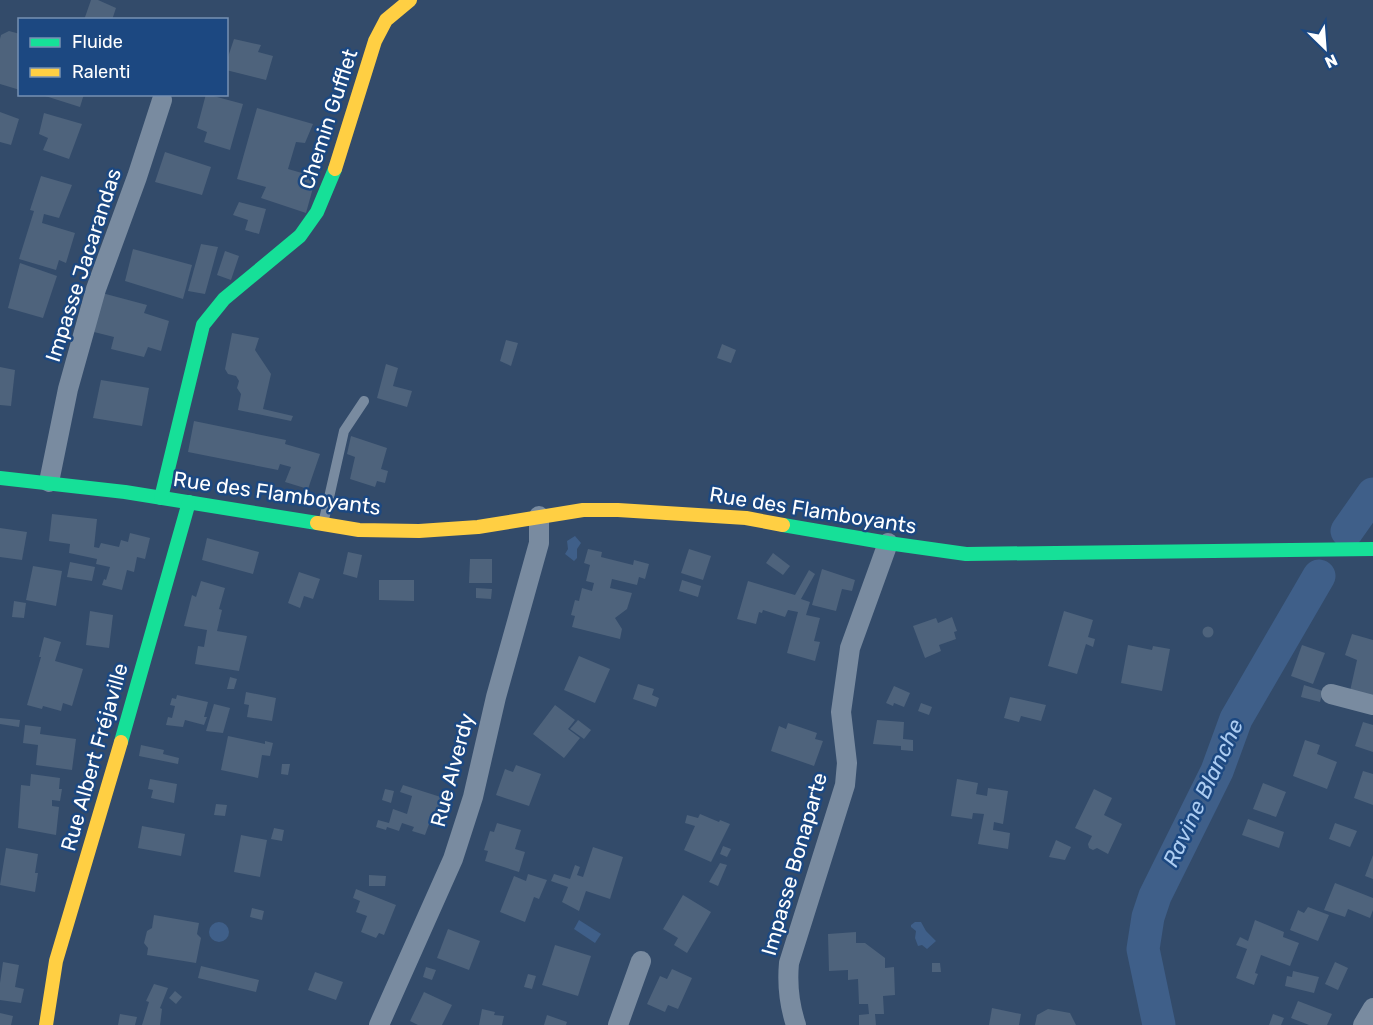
<svg xmlns="http://www.w3.org/2000/svg" width="1373" height="1025" viewBox="0 0 1373 1025" font-family="Rubik,sans-serif">
	<rect width="100%" height="100%" fill="#334b6a"/>
	<!-- water -->
	<g fill="#3f5f89">
		<polygon points="575,536 581,543 577,549 577,558 574,561 565,554 568,549 567,541"/>
		<polygon points="579,920 601,934 595,943 574,929"/>
		<circle cx="219" cy="932" r="10"/>
		<polygon points="915,922 921,922 926,931 936,941 927,949 922,945 918,946 915,938 916,931 911,927 911,925"/>
	</g>
	<g fill="none" stroke-linecap="round" stroke-linejoin="round">
		<!-- river -->
		<g stroke="#3f5f89" stroke-width="33">
			<polyline points="1347,531 1373,494"/>
			<polyline points="1159,1025 1143,949 1148,917 1155,896 1217,771 1236,719 1319,576"/>
		</g>
	</g>
	<!-- building -->
	<g fill="#4e637c">
		<polygon points="91,0 98,0 116,8 112,20 84,20"/>
		<polygon points="9,31 20,34 20,90 0,84 0,39 1,35"/>
		<polygon points="234,39 261,45 258,52 273,56 266,80 226,70 226,63"/>
		<polygon points="39,94 84,94 80,107"/>
		<polygon points="206,94 243,104 230,150 204,142 207,132 197,128"/>
		<polygon points="257,108 313,124 305,143 296,142 288,169 316,177 306,213 261,198 266,187 237,179"/>
		<polygon points="0,112 19,119 11,145 0,142"/>
		<polygon points="44,113 82,124 69,159 43,150 48,138 39,134"/>
		<polygon points="165,152 211,167 202,195 155,182"/>
		<polygon points="41,176 72,185 59,218 44,214 42,223 75,233 66,263 59,260 56,270 19,259 34,211 30,210"/>
		<polygon points="239,202 266,209 259,234 245,230 248,220 233,215"/>
		<polygon points="201,244 218,247 205,294 188,291"/>
		<polygon points="133,249 192,265 183,299 125,281"/>
		<polygon points="225,251 239,256 231,280 217,275"/>
		<polygon points="20,263 57,276 43,318 8,308"/>
		<polygon points="102,293 147,305 144,313 169,321 161,351 148,347 144,357 111,349 114,337 94,332"/>
		<polygon points="232,333 259,338 255,350 271,374 263,409 293,416 291,421 238,410 241,394 237,388 239,381 236,376 228,374 225,369"/>
		<polygon points="506,340 518,343 511,366 500,361"/>
		<polygon points="722,344 736,350 731,363 717,358"/>
		<polygon points="386,364 398,368 393,386 412,391 407,407 377,398"/>
		<polygon points="0,367 15,370 11,406 0,405"/>
		<polygon points="101,380 149,388 142,426 93,418"/>
		<polygon points="194,421 286,440 285,444 320,454 308,489 285,482 291,467 280,464 278,470 188,452"/>
		<polygon points="351,436 387,448 381,469 388,471 385,483 377,481 375,487 350,479 355,457 347,454"/>
		<polygon points="52,514 97,519 94,547 99,548 101,543 119,547 121,540 128,542 130,533 150,538 145,559 137,557 134,572 127,570 122,590 102,585 104,579 106,580 110,567 96,564 97,559 69,553 70,544 49,541"/>
		<polygon points="0,528 27,532 22,560 0,557"/>
		<polygon points="207,538 259,552 253,574 202,560"/>
		<polygon points="588,549 602,552 601,557 633,565 634,560 649,564 645,579 639,577 637,585 612,579 610,588 632,593 627,609 615,618 622,629 620,639 572,627 575,616 571,615 575,600 579,601 582,588 592,591 594,583 586,581 590,565 584,563"/>
		<polygon points="689,549 711,556 703,580 681,573"/>
		<polygon points="348,552 362,555 357,578 343,574"/>
		<polygon points="773,553 790,566 783,575 766,563"/>
		<polygon points="470,559 492,559 492,583 469,583"/>
		<polygon points="70,562 95,567 92,581 67,577"/>
		<polygon points="33,566 62,571 56,606 26,600"/>
		<polygon points="822,569 855,580 852,591 842,589 836,611 812,605"/>
		<polygon points="809,570 815,574 801,599 810,602 806,615 820,618 814,641 820,642 815,661 787,653 798,612 788,610 785,617 763,610 762,613 759,612 756,624 737,619 748,581 795,595"/>
		<polygon points="299,572 320,579 313,599 304,596 300,608 288,603"/>
		<polygon points="379,580 414,580 414,601 379,600"/>
		<polygon points="682,580 701,586 698,597 679,591"/>
		<polygon points="201,581 225,588 219,609 222,610 217,631 247,636 239,671 195,664 198,646 204,647 207,630 184,626 192,595 196,597"/>
		<polygon points="476,588 492,589 491,599 476,598"/>
		<polygon points="14,601 26,603 24,618 12,617"/>
		<polygon points="90,611 113,615 109,648 86,645"/>
		<polygon points="1064,611 1093,620 1088,637 1095,639 1093,647 1086,644 1077,674 1048,666"/>
		<polygon points="952,617 957,631 954,632 956,639 939,645 941,651 925,658 913,626 936,618 938,623"/>
		<circle cx="1208" cy="632" r="5.5"/>
		<polygon points="1352,634 1373,640 1373,697 1350,691 1357,660 1345,655"/>
		<polygon points="44,637 61,642 55,661 83,669 72,706 63,703 61,711 43,706 42,709 27,705 41,657 39,657"/>
		<polygon points="1128,645 1152,650 1153,646 1170,649 1162,691 1121,683"/>
		<polygon points="1302,645 1325,653 1313,684 1291,676"/>
		<polygon points="579,656 610,669 595,703 564,690"/>
		<polygon points="230,677 237,679 234,689 227,689"/>
		<polygon points="638,684 654,689 652,695 659,698 656,707 633,699"/>
		<polygon points="1304,685 1323,691 1320,702 1301,697"/>
		<polygon points="894,686 910,693 904,707 894,703 893,706 886,703"/>
		<polygon points="246,692 276,698 272,721 247,717 249,705 244,704"/>
		<polygon points="177,695 208,702 204,717 207,717 204,725 185,720 183,727 166,725 168,717 172,718 175,706 170,705 172,698 176,699"/>
		<polygon points="1010,697 1046,705 1041,721 1021,716 1019,722 1004,718"/>
		<polygon points="921,703 932,707 929,715 918,711"/>
		<polygon points="214,704 230,708 223,733 206,731"/>
		<polygon points="555,705 575,720 568,729 580,738 564,758 533,734"/>
		<polygon points="0,718 20,720 19,727 0,724"/>
		<polygon points="578,720 591,730 584,739 570,729"/>
		<polygon points="877,720 904,722 903,739 913,740 913,751 901,750 901,746 873,744"/>
		<polygon points="1363,722 1373,725 1373,752 1355,746"/>
		<polygon points="788,723 817,733 815,739 823,741 814,766 771,751 779,726 786,729"/>
		<polygon points="25,725 41,727 40,734 76,739 72,770 36,765 38,745 23,743"/>
		<polygon points="228,736 265,744 265,741 273,743 270,756 262,755 258,778 221,770"/>
		<polygon points="1305,740 1320,745 1317,754 1337,762 1327,789 1293,776"/>
		<polygon points="141,745 164,750 163,754 179,758 178,764 139,756"/>
		<polygon points="282,764 290,764 288,775 281,774"/>
		<polygon points="516,765 541,774 529,806 496,795 505,769 513,772"/>
		<polygon points="1363,771 1373,774 1373,805 1354,798"/>
		<polygon points="31,774 60,778 59,789 62,789 60,801 52,800 52,806 59,807 56,835 18,828 21,785 30,786"/>
		<polygon points="150,779 177,784 174,803 151,798 153,790 148,789"/>
		<polygon points="957,779 978,783 976,794 987,796 988,788 1008,791 1003,824 994,822 993,830 1010,833 1008,849 978,844 984,814 973,813 972,819 951,816"/>
		<polygon points="1263,783 1286,792 1276,817 1253,809"/>
		<polygon points="403,785 447,799 440,819 432,816 425,835 412,831 414,827 402,823 399,831 387,827 386,830 376,827 378,820 389,823 393,809 407,814 412,796 400,792"/>
		<polygon points="385,789 394,791 391,803 382,800"/>
		<polygon points="1094,789 1112,798 1104,815 1122,824 1108,854 1097,848 1093,850 1089,848 1088,844 1092,836 1075,828"/>
		<polygon points="216,804 227,805 225,816 214,815"/>
		<polygon points="700,814 719,822 720,820 730,824 711,862 684,850 695,826 685,823 687,815 698,818"/>
		<polygon points="1248,819 1284,832 1279,848 1242,835"/>
		<polygon points="497,823 521,830 515,849 525,852 519,872 485,861 488,851 484,850 490,831 494,832"/>
		<polygon points="1335,823 1357,831 1350,847 1329,839"/>
		<polygon points="142,826 185,834 181,856 138,848"/>
		<polygon points="274,828 284,830 282,841 271,839"/>
		<polygon points="241,835 267,840 260,877 234,872"/>
		<polygon points="1056,840 1071,847 1065,860 1049,857"/>
		<polygon points="723,846 731,849 727,857 720,854"/>
		<polygon points="593,847 623,857 610,899 586,891 579,911 562,902 568,887 551,881 554,874 570,879 575,865 580,867 577,875 583,877"/>
		<polygon points="6,848 38,854 35,873 38,873 35,892 0,885"/>
		<polygon points="1373,855 1373,879 1365,876"/>
		<polygon points="720,863 727,865 718,886 709,882"/>
		<polygon points="528,874 547,880 539,899 534,897 525,922 500,912 514,876 526,881"/>
		<polygon points="369,875 386,876 385,886 369,886"/>
		<polygon points="1335,883 1373,898 1373,910 1370,918 1348,909 1345,917 1324,910"/>
		<polygon points="356,889 396,905 384,935 379,933 376,938 361,932 367,916 356,912 360,901 353,898"/>
		<polygon points="683,895 711,912 687,953 674,945 678,938 663,929"/>
		<polygon points="1308,907 1329,915 1318,941 1290,930 1298,910 1304,913"/>
		<polygon points="252,908 264,911 262,920 250,917"/>
		<polygon points="154,915 199,923 197,934 201,938 196,963 147,955 148,948 144,943 147,931 152,928"/>
		<polygon points="1255,920 1284,932 1283,937 1299,943 1290,966 1261,955 1255,973 1258,974 1254,985 1236,978 1247,949 1236,945 1240,937 1248,941"/>
		<polygon points="448,929 480,941 469,970 437,958"/>
		<polygon points="856,932 856,943 865,943 885,958 885,968 894,967 895,995 883,996 884,1014 875,1014 876,1025 859,1025 859,1015 869,1014 868,1004 859,1004 858,979 848,980 848,970 829,971 828,934"/>
		<polygon points="555,945 591,956 578,996 542,985"/>
		<polygon points="3,962 19,965 15,987 24,989 21,1003 0,1000 0,983"/>
		<polygon points="1335,962 1348,968 1338,990 1325,984"/>
		<polygon points="932,963 940,963 941,972 932,972"/>
		<polygon points="201,966 259,980 256,992 198,978"/>
		<polygon points="426,967 436,970 432,980 423,977"/>
		<polygon points="672,969 692,978 678,1009 668,1005 665,1012 647,1004 660,976 667,979"/>
		<polygon points="1293,971 1319,977 1314,993 1285,986 1287,976 1292,977"/>
		<polygon points="315,972 343,982 336,1000 308,990"/>
		<polygon points="528,974 536,976 532,989 524,987"/>
		<polygon points="154,984 168,988 160,1008 162,1009 160,1025 142,1025 149,1002 146,1001"/>
		<polygon points="175,991 182,997 176,1004 169,998"/>
		<polygon points="424,992 452,1005 442,1025 418,1025 410,1021"/>
		<polygon points="1298,1001 1332,1014 1327,1025 1309,1025 1291,1018"/>
		<polygon points="992,1008 1021,1014 1019,1025 989,1025"/>
		<polygon points="482,1009 495,1012 494,1015 504,1016 502,1025 479,1025"/>
		<polygon points="1048,1009 1070,1013 1076,1025 1035,1025 1037,1015"/>
		<polygon points="0,1013 13,1016 11,1025 0,1025"/>
		<polygon points="120,1014 137,1017 135,1025 118,1025"/>
		<polygon points="1273,1014 1284,1018 1281,1025 1269,1025"/>
		<polygon points="547,1015 567,1022 566,1025 544,1025"/>
	</g>
	<g fill="none" stroke-linecap="round" stroke-linejoin="round">
		<!-- lane -->
		<polyline stroke="#798ba0" stroke-width="10" points="323,524 344,431 364,401"/>
		<!-- street -->
		<g stroke="#798ba0" stroke-width="20">
			<polyline points="49,482 68,389 96,289 137,177 162,100"/>
			<polyline points="1331,694 1373,705"/>
			<polyline points="379,1025 453,859 473,797 496,697 539,543 539,516"/>
			<polyline points="618,1025 641,961"/>
			<path d="M796,1025c-7,-21 -9,-40 -7,-62l56,-178 2,-22 -6,-51 9,-64 38,-105"/>
			<polyline points="1363,1025 1373,1008"/>
		</g>
		<!-- fast -->
		<g stroke="#16e098" stroke-width="14">
			<polyline points="0,478 125,492 317,523"/>
			<polyline points="161,498 203,325 224,299 300,236 317,212 335,169"/>
			<polyline points="783,525 888,543 966,554 1373,549"/>
			<polyline points="121,742 189,502"/>
		</g>
		<!-- slow -->
		<g stroke="#ffcf43" stroke-width="14">
			<polyline points="335,169 375,41 386,20 410,0"/>
			<polyline points="317,523 359,530 419,531 478,527 583,510 618,510 746,518 783,525"/>
			<polyline points="46,1025 56,961 121,742"/>
		</g>
	</g>
	<g text-anchor="middle" dominant-baseline="central" stroke-width="5" stroke-linejoin="round" paint-order="stroke">
		<!-- street labels -->
		<g font-size="21" fill="#fff" stroke="#1c4881">
			<text transform="translate(328 119) rotate(-72)">Chemin Gufflet</text>
			<text transform="translate(83 265) rotate(-72)">Impasse Jacarandas</text>
			<text transform="translate(277 493) rotate(8)">Rue des Flamboyants</text>
			<text transform="translate(813 510) rotate(9)">Rue des Flamboyants</text>
			<text transform="translate(94 757) rotate(-74)">Rue Albert Fréjaville</text>
			<text transform="translate(452 770) rotate(-75)">Rue Alverdy</text>
			<text transform="translate(794 864) rotate(-74)">Impasse Bonaparte</text>
		</g>
		<!-- water labels -->
		<g font-size="22" font-style="italic" fill="#acccf1" stroke="#1c4881">
			<text transform="translate(1203 793) rotate(-65)">Ravine Blanche</text>
		</g>
	</g>
	<!-- legend -->
	<rect x="18" y="18" width="210" height="78" fill="#1c4881" stroke="#7791b3" stroke-width="1.5"/>
	<rect x="30" y="38" width="30" height="9" fill="#16e098" stroke="#7791b3" stroke-width="1.5"/>
	<text x="72" y="48" font-size="18" fill="#ffffff">Fluide</text>
	<rect x="30" y="68" width="30" height="9" fill="#ffcf43" stroke="#7791b3" stroke-width="1.5"/>
	<text x="72" y="78" font-size="18" fill="#ffffff">Ralenti</text>
	<!-- north arrow -->
	<g transform="translate(1325 48) rotate(155)" stroke="#1c4881" stroke-width="4.5" paint-order="stroke">
	<path d="M0-4.5L10 22L0 15L-10 22Z" fill="#ffffff"/>
	<text y="-9" font-size="16" font-weight="bold" text-anchor="middle" fill="#ffffff">N</text>
	</g>
</svg>
